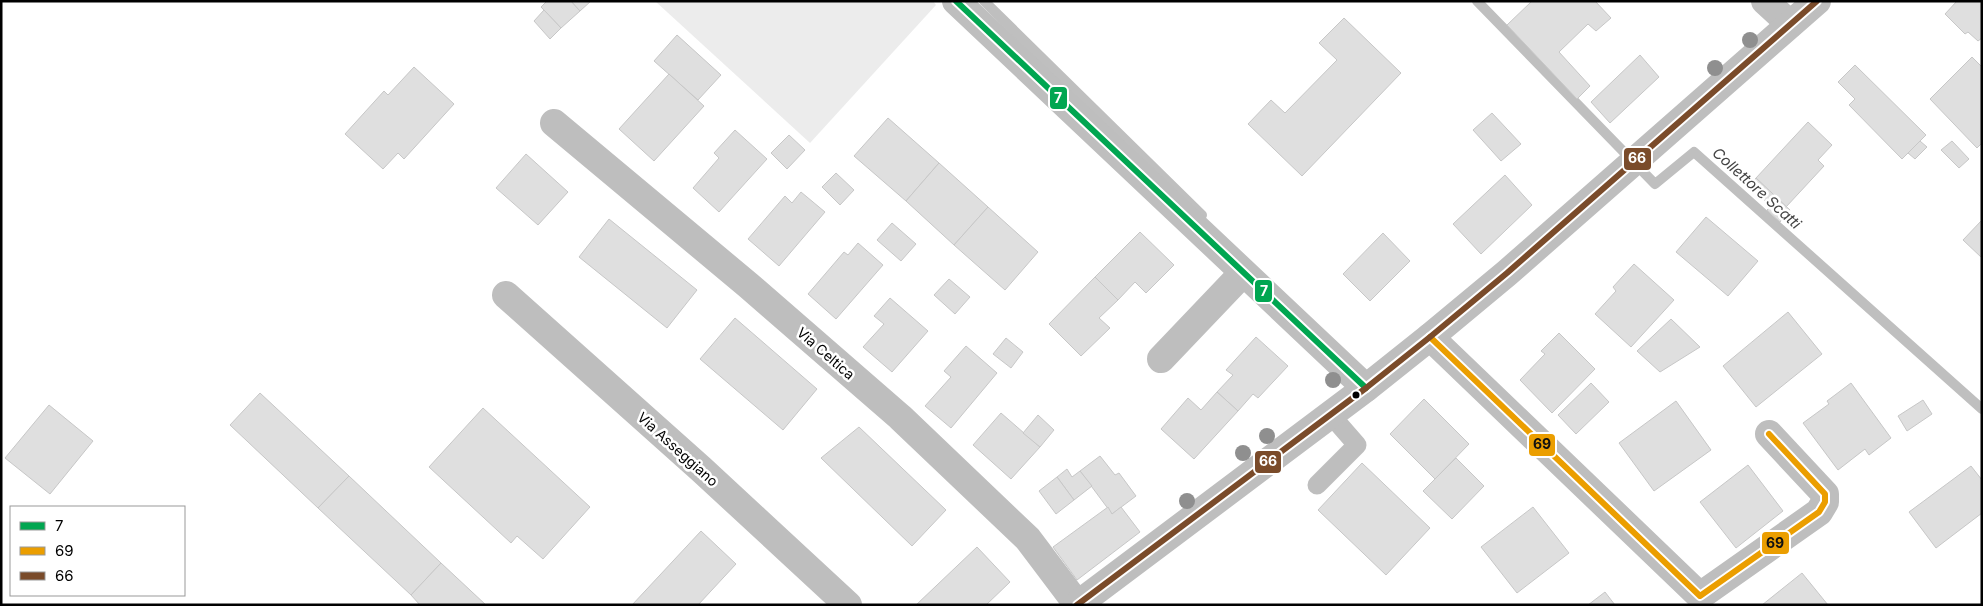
<svg xmlns="http://www.w3.org/2000/svg" width="1983" height="606" viewBox="0 0 1983 606" font-family="Inter,sans-serif">
	<rect width="100%" height="100%" fill="#fff"/>
	<!-- green -->
	<polygon fill="#ececec" points="655,1 933,1 936,5 810,143"/>
	<g fill="none" stroke-linecap="round" stroke-linejoin="round">
		<!-- stream -->
		<g stroke="#bfbfbf" stroke-width="10">
			<polyline points="984,1 1202,215"/>
			<polyline points="1477,1 1655,184 1694,152 1982,409"/>
		</g>
	</g>
	<!-- building -->
	<g fill="#dfdfdf" stroke="#c7c7c7">
		<polygon points="547,1 571,1 580,11 561,28 541,7"/>
		<polygon points="571,1 591,1 580,11"/>
		<polygon points="1532,1 1595,1 1611,18 1596,31 1588,24 1559,52 1590,86 1577,99 1507,25"/>
		<polygon points="1957,1 1982,1 1982,38 1978,41 1968,32 1965,34 1945,14"/>
		<polygon points="544,10 561,28 550,39 534,21"/>
		<polygon points="1344,18 1401,73 1302,176 1248,124 1271,100 1285,113 1337,60 1319,43"/>
		<polygon points="677,35 721,75 698,100 654,61"/>
		<polygon points="1640,55 1659,77 1610,123 1591,102"/>
		<polygon points="1972,57 1982,67 1982,143 1977,148 1930,99"/>
		<polygon points="1855,65 1926,135 1902,159 1849,105 1855,99 1838,82"/>
		<polygon points="414,67 454,104 404,159 398,153 383,169 345,134 384,91 388,95"/>
		<polygon points="669,74 704,106 654,161 619,129"/>
		<polygon points="1492,113 1521,144 1501,161 1473,130"/>
		<polygon points="888,118 939,163 906,201 854,156"/>
		<polygon points="1808,122 1832,145 1818,160 1824,166 1786,207 1756,178"/>
		<polygon points="735,130 767,159 719,212 693,188 719,158 714,153"/>
		<polygon points="789,135 805,150 787,169 771,153"/>
		<polygon points="1920,141 1927,147 1915,159 1908,153"/>
		<polygon points="1952,141 1969,159 1959,168 1941,150"/>
		<polygon points="526,154 568,192 538,225 496,188"/>
		<polygon points="939,163 988,207 954,245 906,201"/>
		<polygon points="836,173 854,190 840,205 822,187"/>
		<polygon points="1505,175 1532,205 1481,254 1453,224"/>
		<polygon points="1756,178 1790,210 1780,222 1767,210 1771,206 1749,186"/>
		<polygon points="801,192 825,212 779,266 748,239 785,196 792,203"/>
		<polygon points="988,207 1038,252 1005,290 954,245"/>
		<polygon points="1706,217 1758,261 1728,296 1676,252"/>
		<polygon points="609,219 697,290 667,328 579,257"/>
		<polygon points="1982,220 1982,258 1963,240"/>
		<polygon points="892,223 916,244 901,261 877,240"/>
		<polygon points="1140,232 1174,265 1146,293 1135,282 1118,300 1095,277"/>
		<polygon points="1383,233 1410,261 1370,301 1343,274"/>
		<polygon points="858,243 883,265 836,319 808,294 844,252 848,255"/>
		<polygon points="1634,264 1674,300 1631,347 1595,314 1616,291 1613,287"/>
		<polygon points="1095,277 1118,300 1099,318 1110,328 1081,356 1049,324"/>
		<polygon points="949,279 970,297 955,314 934,295"/>
		<polygon points="890,298 928,331 892,372 863,347 884,324 874,316"/>
		<polygon points="1788,312 1822,354 1756,407 1723,366"/>
		<polygon points="735,318 817,389 783,430 700,359"/>
		<polygon points="1671,319 1700,347 1660,372 1637,351"/>
		<polygon points="1559,333 1595,369 1552,413 1520,380 1545,354 1541,351"/>
		<polygon points="1256,337 1288,366 1258,398 1253,394 1238,411 1217,392 1233,375 1226,370"/>
		<polygon points="1006,338 1023,352 1011,368 993,354"/>
		<polygon points="966,346 997,373 951,428 925,406 951,377 944,371"/>
		<polygon points="1591,383 1609,402 1576,434 1558,415"/>
		<polygon points="1851,383 1891,438 1869,455 1865,449 1838,470 1803,423 1829,404 1827,401"/>
		<polygon points="1217,392 1238,411 1194,459 1161,429 1188,398 1201,410"/>
		<polygon points="260,393 349,476 318,508 230,425"/>
		<polygon points="1424,399 1469,444 1435,479 1390,434"/>
		<polygon points="1923,400 1932,414 1907,431 1898,416"/>
		<polygon points="1676,401 1711,450 1654,491 1619,443"/>
		<polygon points="49,405 93,441 50,494 5,458"/>
		<polygon points="483,408 590,507 543,559 517,536 511,543 429,467"/>
		<polygon points="1001,413 1040,447 1011,479 973,445"/>
		<polygon points="1038,415 1054,430 1040,447 1023,433"/>
		<polygon points="859,427 946,510 912,546 821,458"/>
		<polygon points="1100,456 1115,475 1119,473 1136,496 1112,514 1080,471"/>
		<polygon points="1456,458 1484,486 1452,519 1423,491"/>
		<polygon points="1362,463 1430,528 1386,575 1318,510"/>
		<polygon points="1748,465 1783,511 1736,548 1700,502"/>
		<polygon points="1971,466 1982,480 1982,513 1936,548 1909,512"/>
		<polygon points="1067,469 1072,477 1080,471 1092,486 1074,500 1057,477"/>
		<polygon points="349,476 441,563 411,595 318,508"/>
		<polygon points="1057,477 1074,500 1056,514 1039,491"/>
		<polygon points="1108,507 1112,514 1121,507 1140,532 1077,580 1053,547"/>
		<polygon points="1533,507 1569,553 1517,593 1481,547"/>
		<polygon points="701,531 736,564 698,605 632,605"/>
		<polygon points="977,547 1010,582 986,605 916,605"/>
		<polygon points="441,563 486,605 420,605 411,595"/>
		<polygon points="1802,573 1828,605 1762,605"/>
		<polygon points="1605,592 1615,605 1588,605"/>
	</g>
	<g fill="none" stroke-linecap="round" stroke-linejoin="round">
		<!-- service -->
		<polyline stroke="#bebebe" stroke-width="19" points="1317,485 1357,445 1330,414"/>
		<!-- minor -->
		<g stroke="#bebebe" stroke-width="28">
			<polyline points="956,1 1366,388"/>
			<polyline points="1765,1 1790,24"/>
			<polyline points="554,123 748,285 900,417 1028,539 1077,604"/>
			<polyline points="506,295 701,469 848,605"/>
			<polyline points="1430,337 1700,596 1819,512 1825,502 1825,494 1769,434"/>
			<polyline points="1161,359 1243,273"/>
		</g>
		<!-- tertiary -->
		<polyline stroke="#bebebe" stroke-width="28" points="1077,605 1366,388 1430,337 1507,273 1817,1"/>
		<defs>
			<polyline id="bus-1" points="956,1 1366,388"/>
			<polyline id="bus-2" points="1430,337 1700,596 1819,512 1825,502 1825,494 1769,434"/>
			<polyline id="bus-3" points="1077,605 1366,388 1430,337 1507,273 1817,1"/>
		</defs>
		<!-- bus-1 casing -->
		<use href="#bus-1" stroke="#fff" stroke-width="10"/>
		<!-- bus-2 casing -->
		<use href="#bus-2" stroke="#fff" stroke-width="10"/>
		<!-- bus-3 casing -->
		<use href="#bus-3" stroke="#fff" stroke-width="10"/>
		<!-- bus-1 -->
		<use href="#bus-1" stroke="#00a651" stroke-width="6"/>
		<!-- bus-2 -->
		<use href="#bus-2" stroke="#eb9e00" stroke-width="6"/>
		<!-- bus-3 -->
		<use href="#bus-3" stroke="#7a4b2a" stroke-width="6"/>
	</g>
	<!-- trees -->
	<g fill="#8f8f8f">
		<circle cx="1750" cy="40" r="8"/>
		<circle cx="1715" cy="68" r="8"/>
		<circle cx="1333" cy="380" r="8"/>
		<circle cx="1267" cy="436" r="8"/>
		<circle cx="1243" cy="453" r="8"/>
		<circle cx="1187" cy="501" r="8"/>
	</g>
	<!-- markers -->
	<circle fill="#000" stroke="#fff" stroke-width="2" cx="1356" cy="395" r="4.5"/>
	<g text-anchor="middle" dominant-baseline="central" stroke-width="5" stroke-linejoin="round" paint-order="stroke">
		<!-- street labels -->
		<g font-size="14" fill="#000" stroke="#fff">
			<text transform="translate(826 353) rotate(41)">Via Celtica</text>
			<text transform="translate(678 449) rotate(42)">Via Asseggiano</text>
		</g>
		<!-- water labels -->
		<g font-size="15" font-style="italic" fill="#444" stroke="#fff">
			<text transform="translate(1757 188) rotate(42)">Collettore Scatti</text>
		</g>
	</g>
	<g stroke="#fff" stroke-width="2">
		<rect x="1049" y="86" width="19" height="24" rx="5" fill="#00a651"/>
		<rect x="1623" y="147" width="29" height="24" rx="5" fill="#7a4b2a"/>
		<rect x="1254" y="279" width="19" height="24" rx="5" fill="#00a651"/>
		<rect x="1528" y="433" width="28" height="24" rx="5" fill="#eb9e00"/>
		<rect x="1254" y="450" width="28" height="24" rx="5" fill="#7a4b2a"/>
		<rect x="1761" y="531" width="29" height="24" rx="5" fill="#eb9e00"/>
	</g>
	<g font-size="14" text-anchor="middle" font-weight="bold" fill="#fff">
		<text x="1058" y="103">7</text>
		<text x="1637" y="163">66</text>
		<text x="1264" y="296">7</text>
		<text x="1268" y="466">66</text>
	</g>
	<g font-size="14" text-anchor="middle" font-weight="bold" fill="#111">
		<text x="1542" y="449">69</text>
		<text x="1775" y="548">69</text>
	</g>
	<!-- border -->
	<rect width="1983" height="606" fill="none" stroke="#000000" stroke-width="5"/>
	<!-- legend -->
	<rect x="10" y="506" width="175" height="90" fill="#ffffff" stroke="#999999"/>
	<rect x="20" y="522" width="25" height="8" fill="#00a651" stroke="#999999"/>
	<text x="55" y="531" font-size="15" fill="#000000">7</text>
	<rect x="20" y="547" width="25" height="8" fill="#eb9e00" stroke="#999999"/>
	<text x="55" y="556" font-size="15" fill="#000000">69</text>
	<rect x="20" y="572" width="25" height="8" fill="#7a4b2a" stroke="#999999"/>
	<text x="55" y="581" font-size="15" fill="#000000">66</text>
</svg>
